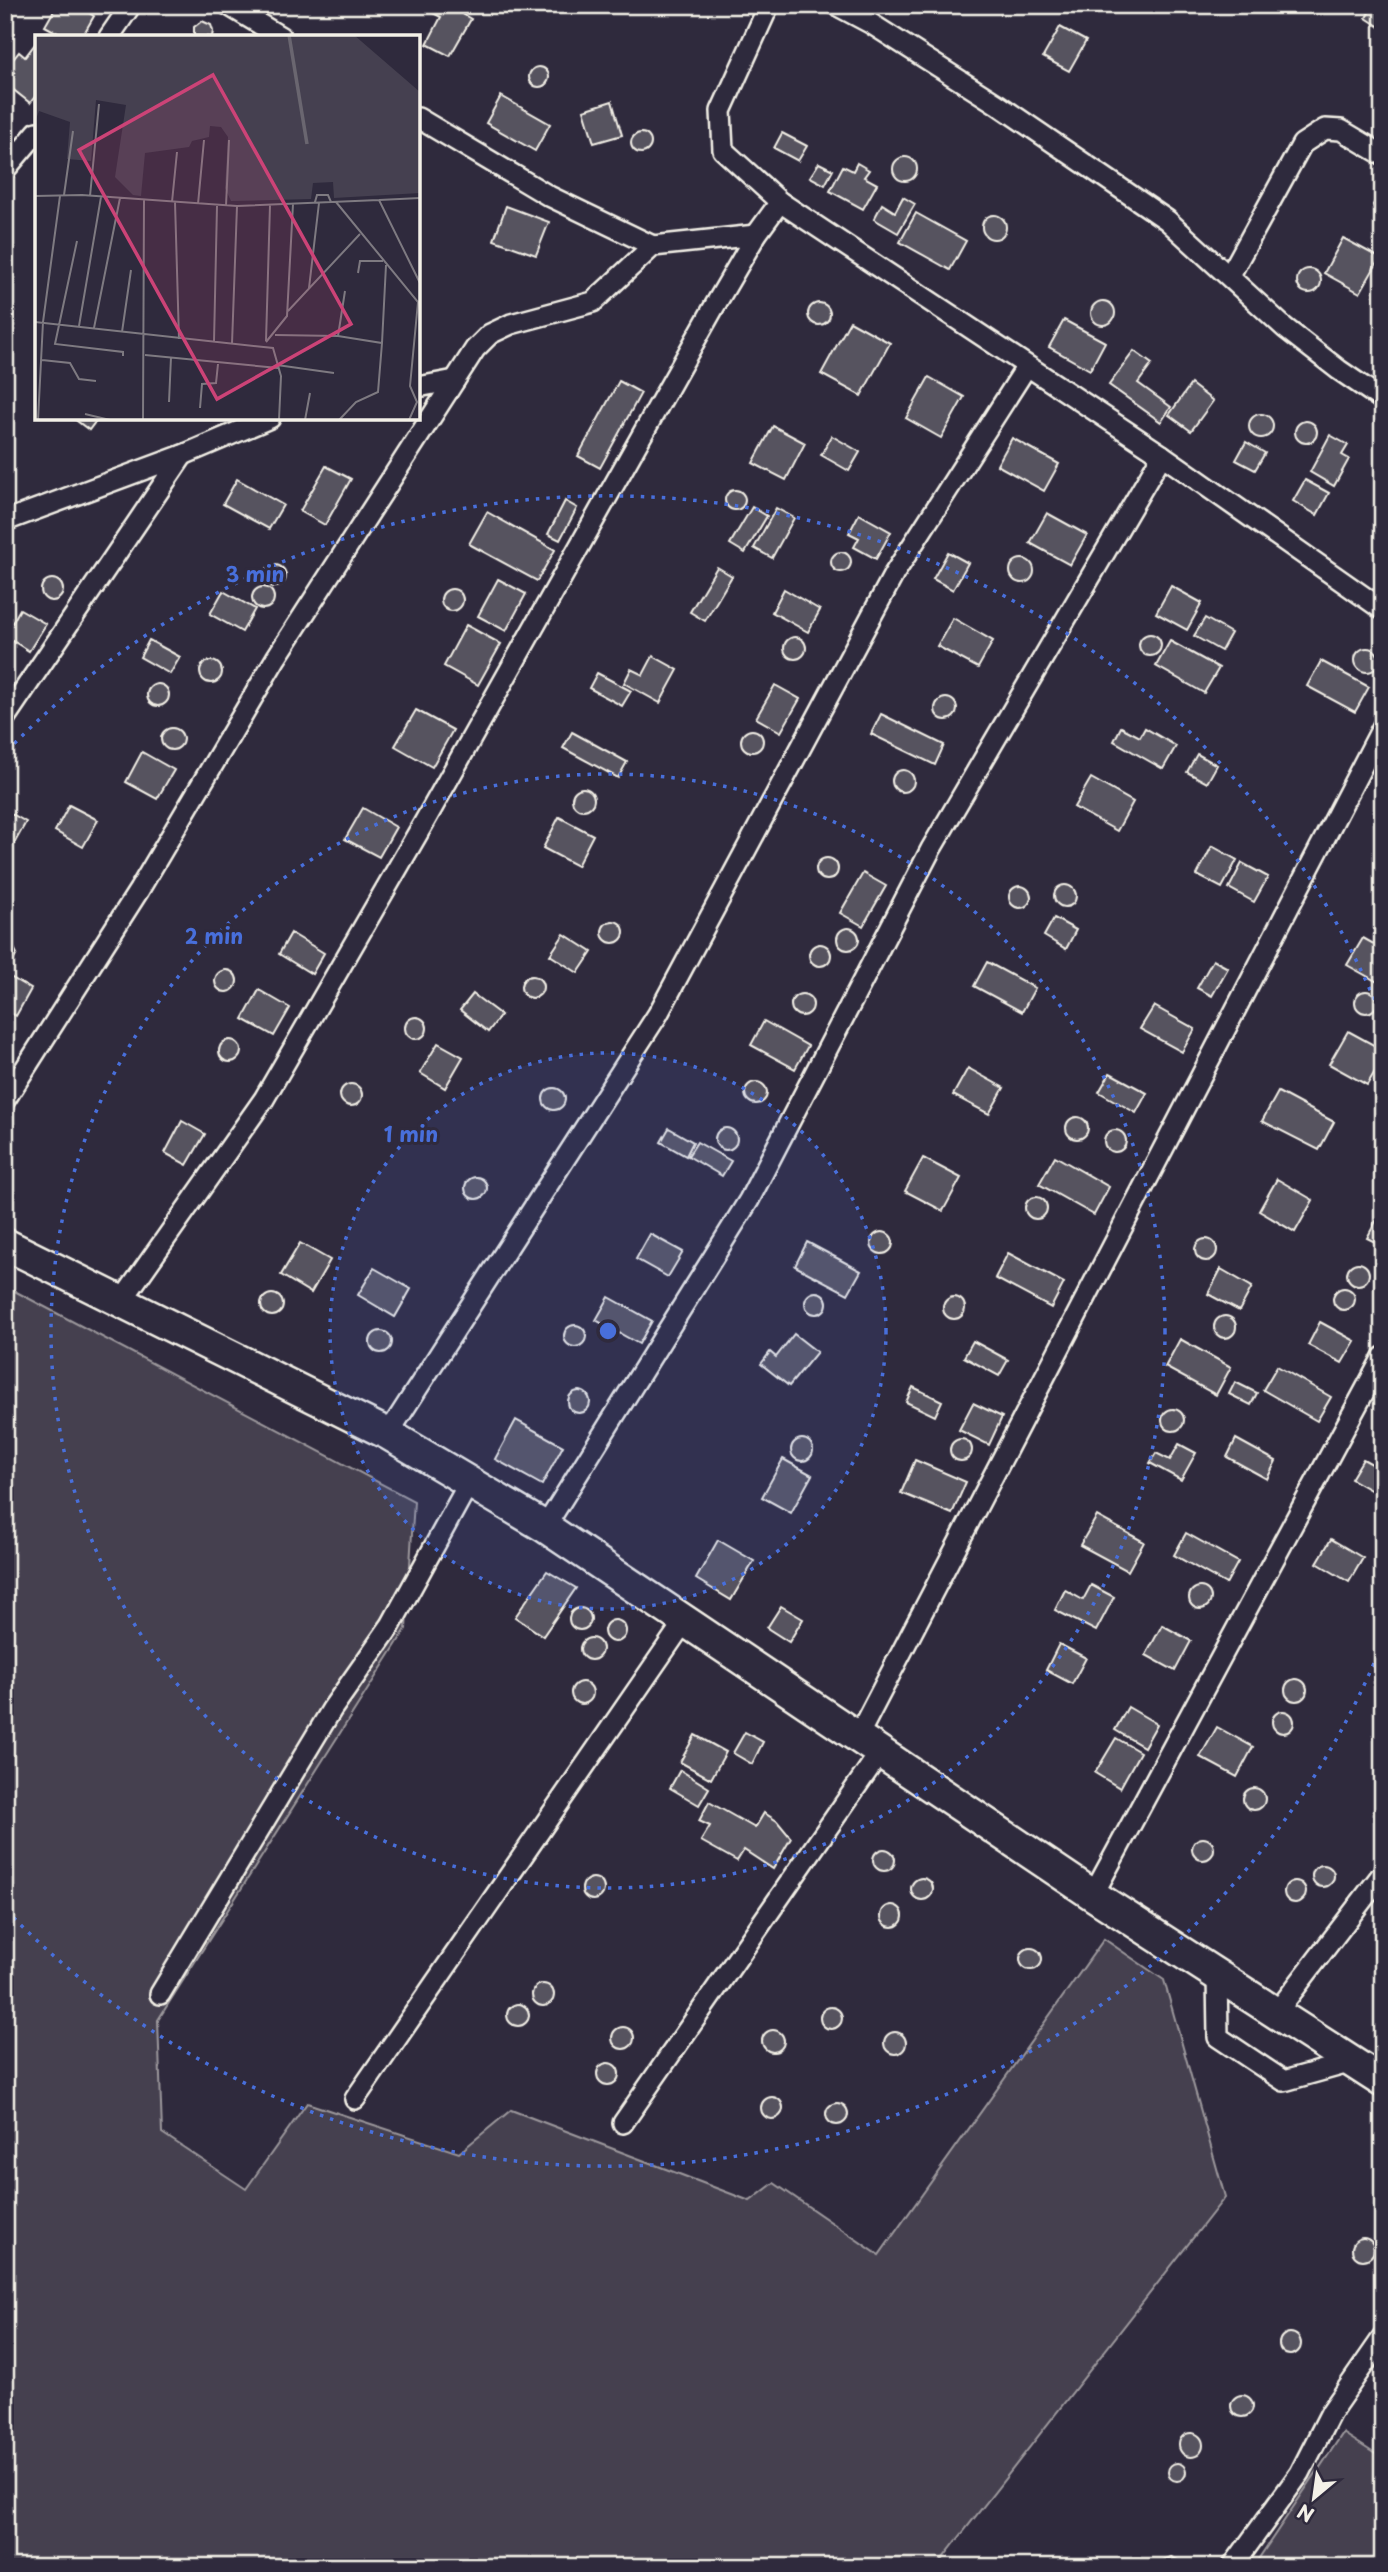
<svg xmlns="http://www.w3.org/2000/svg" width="1388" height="2572" viewBox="0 0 1388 2572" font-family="'Playpen Sans',sans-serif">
	<rect width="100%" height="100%" fill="#2f2a3d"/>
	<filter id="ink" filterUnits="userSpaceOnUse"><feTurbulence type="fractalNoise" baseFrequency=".0143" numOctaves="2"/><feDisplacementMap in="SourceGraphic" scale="14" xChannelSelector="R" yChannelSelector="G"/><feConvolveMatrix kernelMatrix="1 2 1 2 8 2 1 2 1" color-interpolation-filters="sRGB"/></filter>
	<g filter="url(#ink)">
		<!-- green -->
		<g fill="#454050" stroke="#9c989c" stroke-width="2">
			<polygon points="5,1286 414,1501 406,1629 158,2020 162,2133 246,2189 307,2103 459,2153 511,2110 750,2201 774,2183 879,2255 1104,1939 1164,1980 1225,2197 936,2567 5,2567"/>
			<polygon points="1343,2433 1383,2459 1383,2567 1253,2567"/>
		</g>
		<!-- building -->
		<g fill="#56525f" stroke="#f4f1e8" stroke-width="2">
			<polygon points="57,5 76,5 94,16 82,37 65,37 45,26"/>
			<polygon points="437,5 447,5 471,19 450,56 427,44 441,17 433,13"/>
			<polygon points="1373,5 1383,5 1383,29 1366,18"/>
			<polygon points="202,21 211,25 213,31 212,37 194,36 194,27"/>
			<polygon points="1060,27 1086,41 1069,71 1043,57"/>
			<polygon points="35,44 37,46 37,94 30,103 5,83 14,72 7,67 19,52 25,57"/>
			<circle cx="539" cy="77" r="10"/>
			<polygon points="501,96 550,124 535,151 486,123"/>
			<polygon points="612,101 622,135 594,143 584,110"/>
			<polygon points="782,133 807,146 798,161 774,148"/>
			<circle cx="641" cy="143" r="10"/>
			<circle cx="905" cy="169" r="12"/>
			<polygon points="819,163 833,170 825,185 810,177"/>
			<polygon points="857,163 869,170 864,177 877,184 863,209 830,191 843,166 853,171"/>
			<polygon points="1383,195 1383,218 1375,212 1373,205 1377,198"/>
			<polygon points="903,197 915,204 898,233 874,219 882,204 895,212"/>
			<polygon points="506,206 549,222 536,255 494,240"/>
			<polygon points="916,213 966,241 950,270 900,242"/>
			<circle cx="994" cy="227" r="12"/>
			<polygon points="1343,238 1380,258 1360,293 1324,273"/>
			<circle cx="1309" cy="281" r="12"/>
			<circle cx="1103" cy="313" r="12"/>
			<circle cx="819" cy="314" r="11"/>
			<polygon points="1064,320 1105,342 1090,370 1049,347"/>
			<polygon points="850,321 890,343 861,396 821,374"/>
			<polygon points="1134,351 1152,364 1138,383 1171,407 1161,422 1109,385"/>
			<polygon points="929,377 964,397 941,438 906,418"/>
			<polygon points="619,381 641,393 600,468 578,456"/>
			<polygon points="1191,384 1213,401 1191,431 1169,415"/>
			<circle cx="1261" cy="426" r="12"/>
			<polygon points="73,418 98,418 89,430"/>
			<circle cx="1306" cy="432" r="11"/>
			<polygon points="773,426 805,443 786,480 753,463"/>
			<polygon points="1330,435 1348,445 1342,455 1349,459 1334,486 1310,472"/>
			<polygon points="832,436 860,452 849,471 821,455"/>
			<polygon points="1012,438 1059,464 1044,491 997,465"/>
			<polygon points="1246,442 1265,453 1255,470 1236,460"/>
			<polygon points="326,466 351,479 325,525 300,511"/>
			<polygon points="237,479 283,505 269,529 223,504"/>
			<polygon points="1305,480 1329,493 1317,515 1293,501"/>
			<circle cx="735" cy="500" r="10"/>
			<polygon points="565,501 577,508 560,540 548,534"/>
			<polygon points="752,507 767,516 745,553 730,544"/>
			<polygon points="776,508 794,518 772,558 754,548"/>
			<polygon points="487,512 555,550 537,581 469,544"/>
			<polygon points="1047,513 1087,535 1070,565 1030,543"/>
			<polygon points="859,514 891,532 876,559 854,547 859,538 849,533"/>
			<polygon points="948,552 968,563 953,590 933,579"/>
			<circle cx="841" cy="562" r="10"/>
			<circle cx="1022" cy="571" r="12"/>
			<circle cx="275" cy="576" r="11"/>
			<polygon points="717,567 732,576 705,621 690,612"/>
			<circle cx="52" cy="590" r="11"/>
			<polygon points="498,579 526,594 506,631 478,616"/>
			<polygon points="1171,586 1202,603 1187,630 1156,613"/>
			<circle cx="263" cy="598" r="11"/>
			<circle cx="452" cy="600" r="11"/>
			<polygon points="784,589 820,610 808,632 772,612"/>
			<polygon points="223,591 255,609 242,632 210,614"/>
			<polygon points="20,609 46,624 29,651 5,636"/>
			<polygon points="953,618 993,641 978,668 937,646"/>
			<polygon points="1205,618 1231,633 1221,651 1194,636"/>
			<polygon points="466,625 501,644 478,685 444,666"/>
			<circle cx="1150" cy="645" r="11"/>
			<circle cx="795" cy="648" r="11"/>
			<polygon points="149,640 180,657 170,674 140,657"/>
			<polygon points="1170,641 1219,668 1204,693 1156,666"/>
			<circle cx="1367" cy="660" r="12"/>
			<polygon points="653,656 678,670 660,703 624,683 631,669 643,675"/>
			<circle cx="211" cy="672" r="11"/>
			<polygon points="1321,661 1369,687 1355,712 1307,686"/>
			<polygon points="597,673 631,691 622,706 589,688"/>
			<circle cx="158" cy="695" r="11"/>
			<polygon points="775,685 800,699 781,732 756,718"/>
			<circle cx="946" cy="709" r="11"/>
			<polygon points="416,710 453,730 432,767 395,746"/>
			<polygon points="881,714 944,745 935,765 871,734"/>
			<polygon points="1121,727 1140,737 1145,728 1176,746 1163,769 1114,741"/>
			<circle cx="172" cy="739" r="11"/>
			<circle cx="752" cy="741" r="11"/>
			<polygon points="572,732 627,762 618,778 563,748"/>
			<polygon points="142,752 174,770 157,799 126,782"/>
			<polygon points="1197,754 1217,765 1207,783 1187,772"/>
			<circle cx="903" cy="781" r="11"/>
			<polygon points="1091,778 1133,802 1117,831 1074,807"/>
			<circle cx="583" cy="799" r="11"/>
			<polygon points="69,805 98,820 83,847 55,831"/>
			<polygon points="363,808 396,827 379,857 345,839"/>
			<polygon points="7,811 26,822 10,851 5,849"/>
			<polygon points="559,817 593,835 577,866 543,848"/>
			<polygon points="1212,846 1237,860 1222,888 1197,875"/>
			<circle cx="827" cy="869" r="11"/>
			<polygon points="1242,863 1268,877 1254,902 1229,888"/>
			<polygon points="863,873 886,886 863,926 840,913"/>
			<circle cx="1065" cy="896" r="11"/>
			<circle cx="1020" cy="897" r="11"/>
			<polygon points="1054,918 1076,930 1066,949 1044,936"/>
			<circle cx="613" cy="932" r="11"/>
			<circle cx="848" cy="939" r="11"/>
			<polygon points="291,933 324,953 312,974 279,954"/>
			<polygon points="564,934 592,952 578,973 550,955"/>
			<polygon points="1363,938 1383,949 1383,985 1347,965"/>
			<polygon points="5,942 12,944 17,954 12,963 6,965"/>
			<circle cx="820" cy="955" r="11"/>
			<polygon points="1213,960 1228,968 1212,996 1197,988"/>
			<polygon points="987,962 1035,988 1022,1012 974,986"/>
			<circle cx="226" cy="981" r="11"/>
			<polygon points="5,974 31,989 16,1016 5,1010"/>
			<circle cx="532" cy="987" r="11"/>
			<polygon points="259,990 290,1008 274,1036 243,1019"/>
			<circle cx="1366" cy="1002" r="11"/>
			<circle cx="802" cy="1005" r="11"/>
			<polygon points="473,994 501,1015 488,1032 460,1010"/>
			<polygon points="1154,1006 1195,1029 1182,1052 1140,1029"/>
			<circle cx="416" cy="1028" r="11"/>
			<polygon points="764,1021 808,1046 795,1069 751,1045"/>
			<polygon points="1348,1031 1383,1050 1383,1058 1367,1085 1329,1064"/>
			<circle cx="230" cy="1051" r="11"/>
			<polygon points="438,1043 463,1057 445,1088 420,1073"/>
			<polygon points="968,1068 1004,1088 989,1114 953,1095"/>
			<polygon points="1110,1073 1147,1093 1136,1113 1099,1092"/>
			<circle cx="756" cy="1093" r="11"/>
			<circle cx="351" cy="1095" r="11"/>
			<circle cx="554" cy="1099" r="11"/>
			<polygon points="1278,1092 1334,1122 1319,1150 1262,1121"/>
			<circle cx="1077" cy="1128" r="11"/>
			<polygon points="182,1121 205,1134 187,1165 165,1153"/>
			<circle cx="726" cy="1139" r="11"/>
			<polygon points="669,1128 693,1142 686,1156 661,1142"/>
			<circle cx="1115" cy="1141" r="11"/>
			<polygon points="697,1142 731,1161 722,1176 688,1156"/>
			<polygon points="1055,1156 1109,1187 1094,1215 1039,1184"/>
			<polygon points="923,1158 961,1178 943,1211 905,1191"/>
			<circle cx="476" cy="1188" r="11"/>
			<polygon points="1277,1179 1313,1200 1295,1232 1259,1211"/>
			<circle cx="1036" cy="1208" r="11"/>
			<polygon points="1377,1219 1383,1222 1383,1246 1367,1238"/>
			<circle cx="882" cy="1243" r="11"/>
			<polygon points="650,1234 683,1252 668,1277 636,1259"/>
			<circle cx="1206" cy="1250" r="11"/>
			<polygon points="807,1242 861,1271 848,1294 795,1266"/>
			<polygon points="300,1243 330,1260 311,1293 281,1275"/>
			<polygon points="1008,1253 1064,1283 1051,1308 995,1278"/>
			<circle cx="1358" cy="1274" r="11"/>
			<polygon points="374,1268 411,1289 395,1317 358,1295"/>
			<polygon points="1221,1269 1252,1287 1239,1311 1208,1294"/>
			<circle cx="1344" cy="1299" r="11"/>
			<circle cx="816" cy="1303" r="11"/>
			<circle cx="272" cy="1305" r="11"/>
			<circle cx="954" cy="1308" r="11"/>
			<polygon points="609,1297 652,1321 639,1344 596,1320"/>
			<circle cx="1225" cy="1327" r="11"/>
			<polygon points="1320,1322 1355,1341 1342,1363 1308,1345"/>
			<circle cx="575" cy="1336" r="11"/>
			<circle cx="381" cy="1342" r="11"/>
			<polygon points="794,1334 817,1352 789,1386 761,1364 770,1352 776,1357"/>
			<polygon points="1180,1339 1231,1367 1216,1395 1165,1367"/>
			<polygon points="973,1341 1008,1360 999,1376 964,1357"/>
			<polygon points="1277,1366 1331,1397 1317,1421 1263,1390"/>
			<polygon points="1235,1382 1257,1393 1251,1405 1229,1394"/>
			<polygon points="913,1387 942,1401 935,1416 906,1402"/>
			<circle cx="579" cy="1402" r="11"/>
			<polygon points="973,1403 1002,1417 989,1445 959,1430"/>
			<circle cx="1173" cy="1420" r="11"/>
			<polygon points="516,1420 563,1446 542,1485 495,1459"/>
			<circle cx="802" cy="1450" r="11"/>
			<circle cx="961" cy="1450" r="11"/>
			<polygon points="1236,1439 1276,1461 1267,1479 1227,1457"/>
			<polygon points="1179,1444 1196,1453 1181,1480 1150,1463 1156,1453 1170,1460"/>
			<polygon points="783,1459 812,1475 791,1513 762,1497"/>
			<polygon points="1363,1459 1383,1470 1383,1497 1351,1479"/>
			<polygon points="915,1460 966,1482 952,1514 901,1493"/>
			<polygon points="1097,1516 1144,1542 1128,1571 1080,1545"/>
			<polygon points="1186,1533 1238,1562 1226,1584 1174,1555"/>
			<polygon points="1331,1539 1363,1558 1349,1582 1317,1563"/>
			<polygon points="718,1540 754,1561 731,1600 696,1579"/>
			<polygon points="547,1571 576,1588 543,1636 515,1617"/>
			<polygon points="1091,1585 1114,1597 1096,1631 1055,1610 1065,1590 1083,1600"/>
			<circle cx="1200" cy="1598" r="11"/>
			<polygon points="781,1606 803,1619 789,1642 767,1628"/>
			<circle cx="580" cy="1619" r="11"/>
			<circle cx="615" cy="1631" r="11"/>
			<polygon points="1162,1625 1191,1641 1175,1671 1146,1655"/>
			<circle cx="591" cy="1649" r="11"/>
			<polygon points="1059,1644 1086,1658 1072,1684 1046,1670"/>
			<circle cx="1296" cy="1690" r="11"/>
			<circle cx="582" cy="1693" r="11"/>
			<polygon points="1128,1707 1157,1724 1144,1747 1115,1730"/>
			<circle cx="1283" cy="1722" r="11"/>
			<polygon points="1217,1727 1253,1747 1237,1777 1200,1757"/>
			<polygon points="745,1732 763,1742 752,1764 733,1753"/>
			<polygon points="695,1735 726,1752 711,1779 680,1762"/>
			<polygon points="1116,1738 1140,1752 1120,1788 1095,1773"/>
			<polygon points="680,1770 709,1788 699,1805 670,1788"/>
			<circle cx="1254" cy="1799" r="11"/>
			<polygon points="709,1802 755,1828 764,1813 777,1821 791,1838 773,1869 744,1850 737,1861 701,1841 710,1826 699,1821"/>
			<circle cx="1203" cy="1849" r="11"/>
			<circle cx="884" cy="1860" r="11"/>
			<circle cx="1323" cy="1876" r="11"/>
			<circle cx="593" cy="1889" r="11"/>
			<circle cx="922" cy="1889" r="11"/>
			<circle cx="1295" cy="1892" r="11"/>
			<circle cx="892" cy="1916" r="11"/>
			<circle cx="1031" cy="1959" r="11"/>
			<circle cx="543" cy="1995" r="11"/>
			<circle cx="518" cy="2015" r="11"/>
			<circle cx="831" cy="2018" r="11"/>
			<circle cx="623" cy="2038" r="11"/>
			<circle cx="773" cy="2041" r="11"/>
			<circle cx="895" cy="2043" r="11"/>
			<circle cx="608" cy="2074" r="11"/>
			<circle cx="772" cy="2108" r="11"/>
			<circle cx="837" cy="2114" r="11"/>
			<circle cx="1363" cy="2249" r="11"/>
			<circle cx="1290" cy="2344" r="11"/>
			<circle cx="1242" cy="2406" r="11"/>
			<circle cx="1191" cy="2445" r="12"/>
			<circle cx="1177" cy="2472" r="9"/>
			<polygon points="1171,2557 1178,2560 1183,2567 1160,2567 1163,2560"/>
		</g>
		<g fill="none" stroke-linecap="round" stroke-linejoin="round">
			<defs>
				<g id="minor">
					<polyline points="228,5 281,37"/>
					<polyline points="769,5 721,111 723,150 780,202 1162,455 1383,610"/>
					<polyline points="836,5 870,23 997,104 1167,220 1285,328 1339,370 1383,400"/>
					<polyline points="109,37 131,5"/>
					<polyline points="418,118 549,196 653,246"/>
					<polyline points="5,170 37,132"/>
					<polyline points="1230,275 1302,144 1325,129 1341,130 1383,155"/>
					<polyline points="418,387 455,380"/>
					<polyline points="5,521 183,455 270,418"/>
					<polyline points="5,718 183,455"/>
					<polyline points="5,1100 139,890 276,658 475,349 490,334 511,324 593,302 653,246 756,235"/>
					<polyline points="121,1302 264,1099 422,826 714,307 756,235 780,202"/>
					<polyline points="388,1434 658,1014 894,574 1027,366"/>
					<polyline points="545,1527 749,1200 931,849 1162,455"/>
					<polyline points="858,1736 1383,726"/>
					<polyline points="1093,1895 1383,1357"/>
					<polyline points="1217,1974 1218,2037 1284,2081 1352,2062"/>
					<polyline points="160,1994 332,1709 391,1625 470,1481"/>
					<polyline points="1276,2013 1383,1873"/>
					<polyline points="355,2099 684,1622"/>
					<polyline points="623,2123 881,1751"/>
					<polyline points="1232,2567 1300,2473 1331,2412 1383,2337"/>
				</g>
				<polyline id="primary" points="5,1244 388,1434 545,1527 1093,1895 1383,2082"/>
			</defs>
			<!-- minor casing -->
			<use href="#minor" stroke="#f4f1e8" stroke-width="24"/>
			<!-- primary casing -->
			<use href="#primary" stroke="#f4f1e8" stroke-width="35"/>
			<!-- minor -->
			<use href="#minor" stroke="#2f2a3d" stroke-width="19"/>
			<!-- primary -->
			<use href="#primary" stroke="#2f2a3d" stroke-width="30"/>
		</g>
	</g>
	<!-- distance rings -->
	<circle cx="608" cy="1331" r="278" fill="#486fdb" fill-opacity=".12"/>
	<g fill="none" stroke="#486fdb" stroke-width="3.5" stroke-dasharray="3.5 7">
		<circle cx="608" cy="1331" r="278"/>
		<circle cx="608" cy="1331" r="557"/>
		<path d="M1382 1644A835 835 0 0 1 7 1911M7 751A835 835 0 0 1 1382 1018"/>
	</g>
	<!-- overview -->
	<g transform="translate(35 35)">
		<rect width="385" height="385" fill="#2f2a3d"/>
		<path d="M0,0h319l66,57v101l-86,5 -1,-16 -20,1 -2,16 -80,2 -6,-13 3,-51 -7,-10 -11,-1 -1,11 -17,4 -3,6 -44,6 -4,43 -8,-1 -18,-18 11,-72 -30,-5 -5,61 -24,-2 3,-37 -31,-11 -4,11z" fill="#454050"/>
		<path fill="none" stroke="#6a6670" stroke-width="3.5" d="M254,0l18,109"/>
		<path fill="none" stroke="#7e7a81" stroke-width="2" d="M29,160l9,-64M0,161l47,-1 155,11 142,-6M55,161l9,-92M344,165l41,83M344,165l41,-2M137,167l5,-50M140,167l4,137M280,167l2,-7h11l3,7M301,167l82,100 -8,84 7,16 -8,18M163,169l6,-64M191,171l3,-66M42,206l-22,103 68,8v4M323,238l2,-12h23M274,253l10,-85M253,276l72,-77M0,287l238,26 8,28 -2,44M44,291l22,-129M59,293l26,-130M87,297l9,-62M240,300l63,1 44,7 4,-78M303,301l7,-45M231,306l4,-136M179,307l3,-136M231,307l21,-26 6,-112M197,309l5,-138M110,320l133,13M7,325l28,3 9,16 17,2M242,330l57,8M134,367l2,-45M165,373l2,-24 14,-1 2,-19M50,379l25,6M3,385l5,-98 17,-126M108,385l1,-221M270,385l5,-27M304,385l17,-18 22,-10 4,-49"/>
		<path fill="#cc4377" fill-opacity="0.15" stroke="#cc4377" stroke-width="3.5" d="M178,40l138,249 -134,75 -138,-249z"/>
		<rect width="385" height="385" fill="none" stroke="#f4f1e8" stroke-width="3.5"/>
	</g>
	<circle cx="608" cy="1331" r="10" fill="#486fdb" stroke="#2f2a3d" stroke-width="3.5"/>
	<g font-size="21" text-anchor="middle" font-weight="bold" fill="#486fdb" stroke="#2f2a3d" stroke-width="6" stroke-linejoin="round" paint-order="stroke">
		<text x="255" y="582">3 min</text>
		<text x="214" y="944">2 min</text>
		<text x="411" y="1142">1 min</text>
	</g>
	<!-- margin -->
	<rect width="1388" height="2572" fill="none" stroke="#2f2a3d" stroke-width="28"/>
	<rect x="14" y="14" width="1360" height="2544" fill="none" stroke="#f4f1e8" stroke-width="2.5" filter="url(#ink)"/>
	<!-- north arrow -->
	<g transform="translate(1314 2498) rotate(209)" stroke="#2f2a3d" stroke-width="5" paint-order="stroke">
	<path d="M0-5L12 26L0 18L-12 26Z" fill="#f4f1e8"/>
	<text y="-10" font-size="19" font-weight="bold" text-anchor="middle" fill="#f4f1e8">N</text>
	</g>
</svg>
